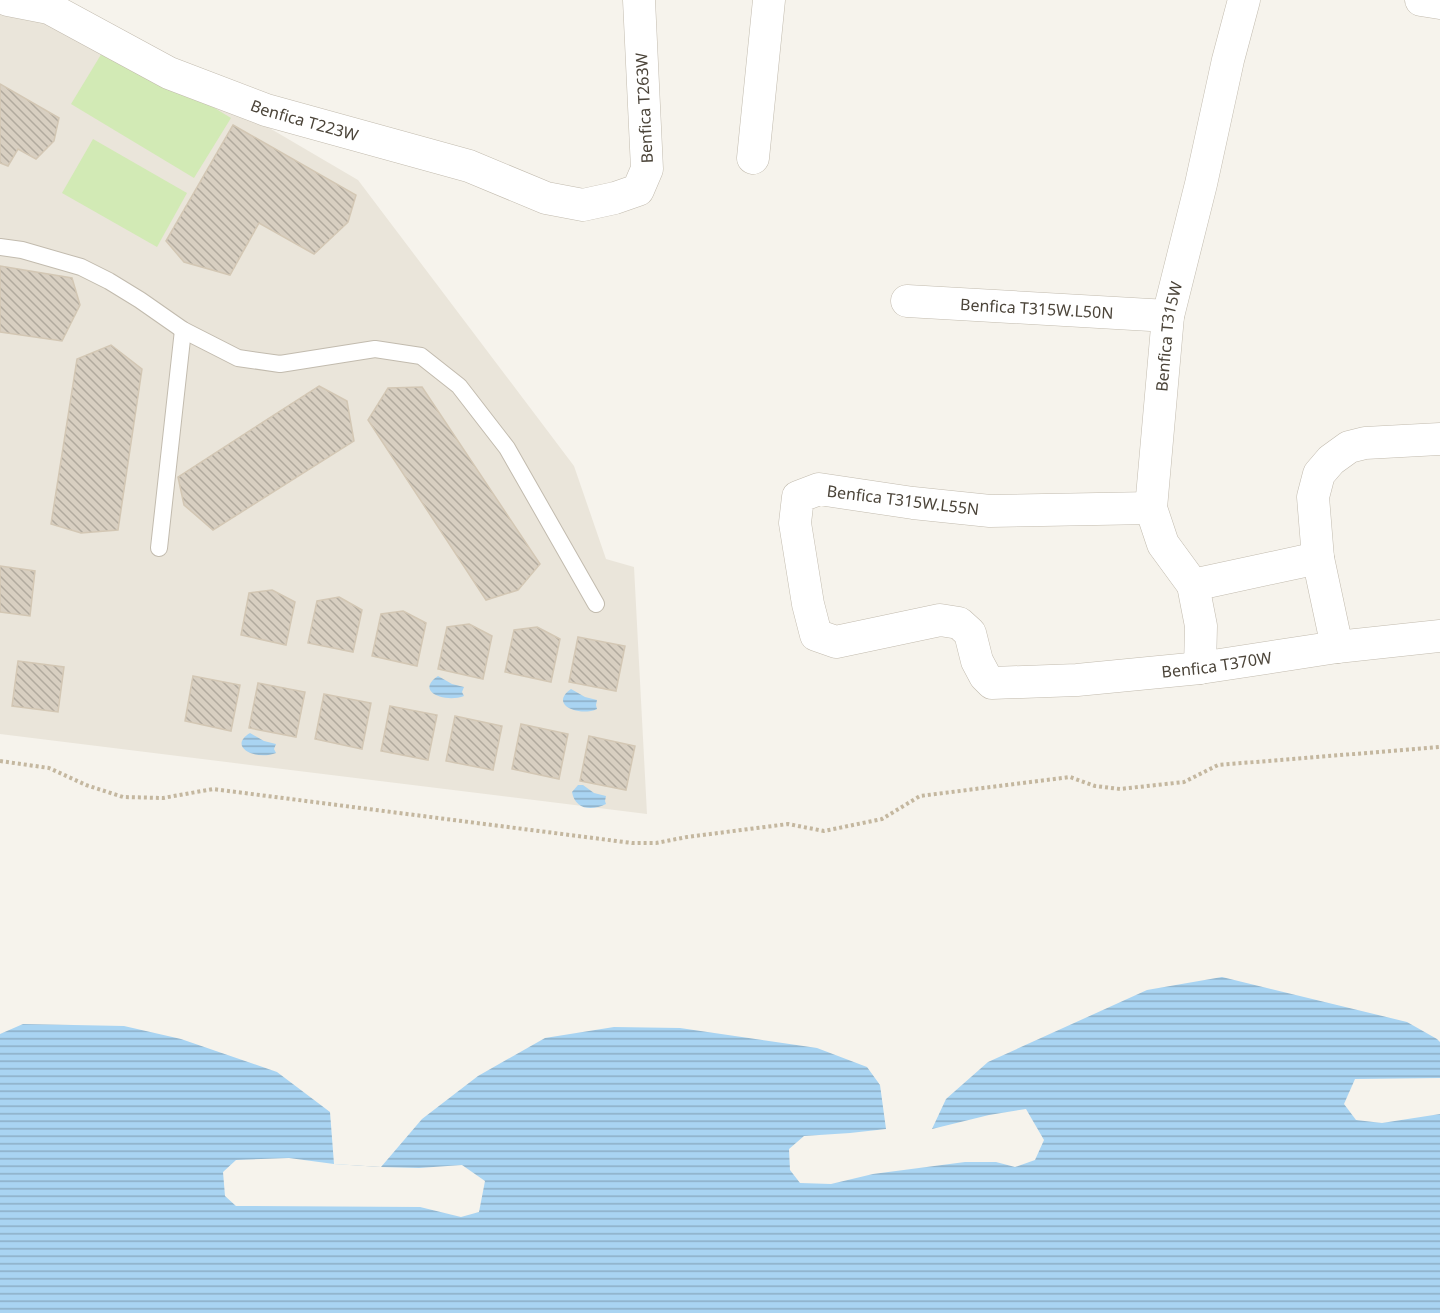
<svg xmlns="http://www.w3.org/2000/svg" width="1440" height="1313" viewBox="0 0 1440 1313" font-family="'Noto Sans',sans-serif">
	<defs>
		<pattern id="water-rules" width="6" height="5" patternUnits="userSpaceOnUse" patternTransform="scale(1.5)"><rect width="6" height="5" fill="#a9d4f2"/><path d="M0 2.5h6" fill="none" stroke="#8caec5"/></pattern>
		<pattern id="building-back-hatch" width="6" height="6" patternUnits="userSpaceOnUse" patternTransform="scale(1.5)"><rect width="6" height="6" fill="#d8cfc1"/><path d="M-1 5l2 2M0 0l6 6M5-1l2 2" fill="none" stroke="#b1aa9e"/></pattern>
	</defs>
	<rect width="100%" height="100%" fill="#f6f3ec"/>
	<!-- residential -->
	<polygon fill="#eae5da" points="0,6 94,25 358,180 574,466 606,559 634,567 647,814 0,734"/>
	<!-- park -->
	<g fill="#d2eab5">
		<polygon points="108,43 231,118 194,178 71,104"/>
		<polygon points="93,139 187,193 157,247 62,193"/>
	</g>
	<!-- water -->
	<g fill="url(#water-rules)">
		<path d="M438,676l14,8 12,3 -2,5 2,4c-18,7 -50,-4 -26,-20z"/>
		<path d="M571,689l14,8 12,3 -1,5 1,4c-17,8 -49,-4 -26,-20z"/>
		<path d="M250,733l14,8 12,3 -2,5 2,4c-20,8 -49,-6 -26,-20z"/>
		<path d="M578,785h5l11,8 12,3 -1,5 1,3c-14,7 -31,6 -34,-12z"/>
		<polygon points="1222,977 1407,1022 1437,1039 1440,1042 1440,1313 0,1313 0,1034 23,1024 124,1026 181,1039 277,1072 330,1112 334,1164 381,1167 422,1119 478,1076 545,1038 614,1027 680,1028 817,1048 867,1067 880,1085 886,1129 932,1129 946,1099 988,1062 1147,990"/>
	</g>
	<!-- pier -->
	<g fill="#f6f3ec">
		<polygon points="1440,1078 1440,1114 1382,1123 1356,1120 1344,1104 1355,1079"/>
		<polygon points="1026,1109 1044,1140 1035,1160 1015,1167 996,1162 965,1162 873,1174 831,1184 800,1183 790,1170 789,1149 804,1136 850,1133 886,1129 932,1129 989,1115"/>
		<polygon points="289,1158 334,1164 381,1167 419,1168 462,1165 485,1181 479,1212 461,1217 420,1207 236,1206 225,1196 223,1172 236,1160"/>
	</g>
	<!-- building -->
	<g fill="url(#building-back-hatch)" stroke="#d3c7b4" stroke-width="1.5">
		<polygon points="0,84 59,118 54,141 36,159 18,149 8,166 0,163"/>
		<polygon points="233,125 356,195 348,222 314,254 259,223 230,275 184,262 166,241"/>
		<polygon points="0,266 72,278 80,305 62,341 0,332"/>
		<polygon points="111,345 142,369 118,530 81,533 51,524 77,359"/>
		<polygon points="319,386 347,401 354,441 213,530 184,505 178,477"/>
		<polygon points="422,387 540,564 518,590 486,600 368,420 388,388"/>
		<polygon points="0,566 35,571 30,616 0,612"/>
		<polygon points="272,590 295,602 286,645 241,635 249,593"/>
		<polygon points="339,597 362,610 353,652 308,643 317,601"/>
		<polygon points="403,611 426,623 417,666 372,656 381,614"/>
		<polygon points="469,624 492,636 483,679 438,669 447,627"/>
		<polygon points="537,627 560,639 551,682 505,672 514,630"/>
		<polygon points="578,637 625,646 616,691 569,682"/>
		<polygon points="18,661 64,667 58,712 12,706"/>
		<polygon points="193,676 240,685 231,731 185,721"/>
		<polygon points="258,683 305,692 296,737 249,728"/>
		<polygon points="324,694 371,703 362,749 315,739"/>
		<polygon points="390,706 437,715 428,760 381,751"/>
		<polygon points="455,716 502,726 493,770 446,761"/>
		<polygon points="521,724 568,734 559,779 512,769"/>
		<polygon points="589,736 635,746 626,790 580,781"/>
	</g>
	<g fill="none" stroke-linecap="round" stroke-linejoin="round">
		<defs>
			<g id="lane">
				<polyline points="0,247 22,250 81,267 109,281 140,300 183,330 238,358 280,364 375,349 421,356 459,386 507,448 596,604"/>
				<polyline points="159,548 183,330"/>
			</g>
			<g id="street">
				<path id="s1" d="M8,0l41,8 120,65 97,37 203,56 77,32 37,7 32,-7 23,-8 9,-21 -8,-169"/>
				<polyline points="1421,0 1440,3"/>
				<polyline points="753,158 769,0"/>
				<path id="s2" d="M907,301l261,15"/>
				<path id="s3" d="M1151,508l-161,3 -77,-8 -94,-14 -21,8 -3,26 13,81 8,31 20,7 104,-22 19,3 11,10 7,28 8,15 7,7 85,-3 123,-12 137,-21 103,-11"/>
				<polyline points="1193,585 1318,558"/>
				<polyline points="1337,647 1318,558 1313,497 1319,474 1331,460 1349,447 1365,443 1440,439"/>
				<path id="s4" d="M1200,668l1,-42 -8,-41 -30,-41 -12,-36 17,-192 33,-132 27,-124 16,-60"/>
			</g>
		</defs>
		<!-- lane casing -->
		<use href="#lane" stroke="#c2bbae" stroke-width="18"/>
		<!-- street casing -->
		<use href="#street" stroke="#c2bbae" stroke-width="33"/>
		<!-- path -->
		<polyline stroke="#c4b79f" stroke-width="4" stroke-dasharray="3 3" stroke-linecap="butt" points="0,761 49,768 86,785 123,797 163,798 213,789 632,843 656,843 687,837 788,824 824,831 882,819 920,796 1070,777 1095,786 1120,789 1184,782 1218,765 1440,747"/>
		<!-- lane -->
		<use href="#lane" stroke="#fff" stroke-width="16"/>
		<!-- street -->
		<use href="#street" stroke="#fff" stroke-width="32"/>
	</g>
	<g text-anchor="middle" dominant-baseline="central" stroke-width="4.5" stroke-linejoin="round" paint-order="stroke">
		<!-- street labels -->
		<g font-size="16" fill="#4b4439" stroke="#fff">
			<text transform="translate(644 108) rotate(-93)">Benfica T263W</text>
			<text stroke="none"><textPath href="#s1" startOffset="322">Benfica T223W</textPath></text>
			<text stroke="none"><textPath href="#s2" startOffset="130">Benfica T315W.L50N</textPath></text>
			<text stroke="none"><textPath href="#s4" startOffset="345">Benfica T315W</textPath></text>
			<text transform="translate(903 500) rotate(7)">Benfica T315W.L55N</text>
			<text stroke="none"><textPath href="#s3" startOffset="939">Benfica T370W</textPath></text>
		</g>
	</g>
</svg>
